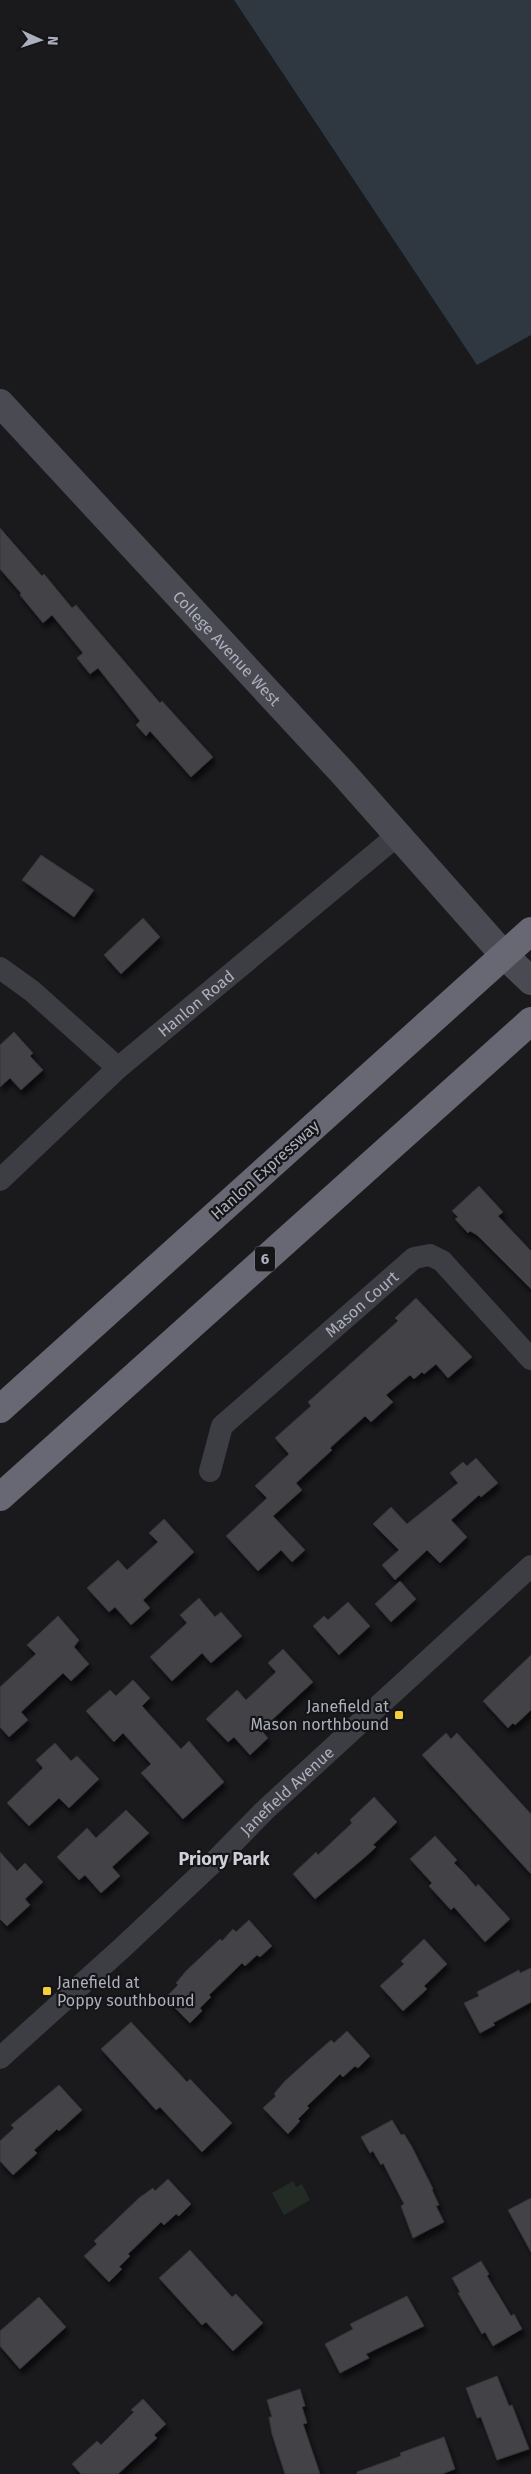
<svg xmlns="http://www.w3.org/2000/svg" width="531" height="2474" viewBox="0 0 531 2474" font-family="'Fira Sans',sans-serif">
	<defs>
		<filter id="shadow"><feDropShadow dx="3" dy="5.5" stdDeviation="2.5" flood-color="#0009"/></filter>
	</defs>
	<rect width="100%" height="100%" fill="#1a1a1d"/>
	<!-- green -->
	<polygon fill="#222b24" points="293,2181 296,2187 302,2184 310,2200 284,2215 272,2193"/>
	<!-- water -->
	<polygon fill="#2f3741" points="234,0 531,0 531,335 477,365"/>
	<!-- building -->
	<g fill="#424246" stroke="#353439" filter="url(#shadow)">
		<polygon points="0,528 42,576 44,574 72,608 76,605 160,703 162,701 213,757 191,777 150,731 146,736 136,725 140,721 98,668 90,674 77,658 83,653 52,615 43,623 20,595 21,593 0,569"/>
		<polygon points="41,855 94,890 74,917 22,880"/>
		<polygon points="143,918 160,937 121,974 104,955"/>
		<polygon points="14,1032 33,1053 30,1056 43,1070 21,1090 10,1078 0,1087 0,1045"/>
		<polygon points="479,1186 503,1212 498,1216 531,1251 531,1289 477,1235 470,1231 468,1233 455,1219 458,1217 452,1211"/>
		<polygon points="416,1298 472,1357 448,1378 436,1364 424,1374 422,1372 414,1379 410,1375 386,1395 393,1402 371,1422 365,1416 330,1448 332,1450 296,1483 302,1490 273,1516 305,1550 292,1562 281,1550 258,1571 226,1536 267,1498 255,1486 289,1454 275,1438 311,1406 308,1402 398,1321 395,1318"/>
		<polygon points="476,1458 498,1483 481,1497 479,1495 451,1520 467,1537 440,1563 427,1550 395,1580 382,1565 399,1550 373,1524 391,1507 407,1524 458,1483 450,1473 463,1462 467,1466"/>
		<polygon points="164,1519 194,1552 143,1600 150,1608 131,1625 115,1607 109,1612 87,1588 118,1560 127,1570 158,1542 149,1533"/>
		<polygon points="400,1581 416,1599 391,1622 375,1604"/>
		<polygon points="199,1598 215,1617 221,1612 242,1636 211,1663 202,1653 172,1681 150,1657 187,1623 180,1615"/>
		<polygon points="348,1602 370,1626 339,1655 313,1626 324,1616 328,1620"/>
		<polygon points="58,1616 79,1640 74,1647 89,1664 71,1681 63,1673 21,1712 28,1720 9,1737 0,1727 0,1687 36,1654 27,1645"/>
		<polygon points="283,1649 313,1682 261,1730 268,1738 250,1755 234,1737 228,1742 206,1719 237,1690 246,1700 276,1672 268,1663"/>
		<polygon points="531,1655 531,1710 515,1725 513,1723 508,1728 483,1701"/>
		<polygon points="133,1680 150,1698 142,1706 161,1727 181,1749 189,1741 224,1782 183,1819 141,1773 151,1764 123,1733 114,1742 86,1711 110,1690 116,1696"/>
		<polygon points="446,1733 451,1739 457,1733 531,1814 531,1874 422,1755"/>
		<polygon points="55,1743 71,1761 77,1756 99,1779 69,1808 59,1798 29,1826 7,1803 43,1768 36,1760"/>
		<polygon points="374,1797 397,1822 373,1845 376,1847 364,1858 315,1899 293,1874 316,1852 318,1855 352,1823 350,1820"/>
		<polygon points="126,1810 149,1833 112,1867 120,1876 101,1893 85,1875 79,1880 57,1857 87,1828 96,1838"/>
		<polygon points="435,1836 457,1860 454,1863 465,1874 476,1887 478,1884 510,1919 485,1942 454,1907 451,1910 429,1886 432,1883 410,1859"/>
		<polygon points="0,1852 17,1871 25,1863 43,1882 25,1899 30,1905 7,1926 0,1919"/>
		<polygon points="249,1920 272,1946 260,1957 257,1955 245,1966 242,1963 209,1995 211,1997 200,2008 202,2011 190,2023 165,1998 178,1985 176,1983 186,1971 220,1939 222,1941 233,1929 236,1932"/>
		<polygon points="424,1939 447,1964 424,1986 427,1989 403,2011 380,1986 404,1964 401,1961"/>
		<polygon points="531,1968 531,2002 493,2023 495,2025 480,2033 464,2003 479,1996 477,1992 519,1970 520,1973"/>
		<polygon points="131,2022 187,2082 190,2079 232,2123 202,2152 160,2107 156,2110 101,2049"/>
		<polygon points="347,2031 370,2056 358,2068 355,2066 343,2077 340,2074 329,2085 307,2106 309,2108 298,2119 300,2121 288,2134 263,2108 276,2096 274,2094 284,2082 307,2061 331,2040 334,2043"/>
		<polygon points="59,2085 82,2110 59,2131 57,2129 45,2140 34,2150 37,2153 13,2175 0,2161 0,2141 14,2128 11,2125"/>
		<polygon points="392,2120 401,2135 404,2134 412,2147 433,2189 432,2190 439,2205 436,2206 444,2222 413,2238 401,2206 404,2204 383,2163 381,2165 373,2151 370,2153 361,2137"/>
		<polygon points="168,2179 191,2204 179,2216 176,2214 164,2225 161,2222 128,2254 130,2256 119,2267 122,2269 109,2282 84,2256 97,2244 94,2241 139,2198 153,2188 155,2191"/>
		<polygon points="531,2198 531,2252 508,2210"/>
		<polygon points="190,2250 232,2297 236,2294 263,2323 233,2351 206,2322 202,2325 159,2278"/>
		<polygon points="481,2261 489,2274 487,2276 511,2316 514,2314 522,2329 493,2346 485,2332 482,2334 458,2293 460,2292 452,2278"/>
		<polygon points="407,2296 424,2326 366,2354 369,2358 340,2373 325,2344 353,2329 350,2324"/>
		<polygon points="39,2297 66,2327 20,2369 0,2346 0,2331"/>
		<polygon points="497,2376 509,2406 512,2405 529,2449 497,2460 481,2417 477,2418 466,2388"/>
		<polygon points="300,2389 305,2406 302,2407 307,2423 303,2424 320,2474 285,2474 272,2434 269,2417 272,2417 267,2400"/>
		<polygon points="143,2399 166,2424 154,2435 157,2438 118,2474 81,2474 72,2464 97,2441 101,2445 134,2412 131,2410"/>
		<polygon points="444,2437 455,2469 442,2474 357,2474 357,2472 401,2456 400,2453"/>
	</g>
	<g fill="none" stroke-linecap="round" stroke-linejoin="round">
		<!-- street -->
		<g stroke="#3d3d44" stroke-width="22">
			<polyline points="0,968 32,991 118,1068"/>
			<path id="s1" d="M0,1180l118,-112 281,-234"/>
			<path id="s2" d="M210,1471l12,-45 192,-168 16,-3 12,6 89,98"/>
			<path id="s3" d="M0,2058l122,-110 97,-91 46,-47 266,-244"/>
		</g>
		<!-- secondary -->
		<path stroke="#494a52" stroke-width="28" id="s4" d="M0,403l342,369 161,182 28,27"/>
		<!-- highway -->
		<g stroke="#676873" stroke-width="28">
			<polyline points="0,1409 531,931"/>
			<polyline points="0,1497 531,1021"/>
		</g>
	</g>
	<!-- markers -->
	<g fill="#f6cf38" stroke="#151518" stroke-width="2">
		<rect x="394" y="1710" width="10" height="10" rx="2.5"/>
		<rect x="42" y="1986" width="10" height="10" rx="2.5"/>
	</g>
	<g text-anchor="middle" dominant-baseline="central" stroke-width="4.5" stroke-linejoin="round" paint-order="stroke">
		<!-- shield labels -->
		<rect fill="#151518" stroke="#7f818b" stroke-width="1" x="255" y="1246.5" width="20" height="25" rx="4"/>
		<g font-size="15" font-weight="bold" fill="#acafbc">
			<text x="265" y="1259">6</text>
		</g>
		<!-- street labels -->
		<g font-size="16" fill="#acafbc" stroke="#151518">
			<text stroke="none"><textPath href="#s4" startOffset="334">College Avenue West</textPath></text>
			<text stroke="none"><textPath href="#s1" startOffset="264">Hanlon Road</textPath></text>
			<text transform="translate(265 1170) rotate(-42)">Hanlon Expressway</text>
			<text stroke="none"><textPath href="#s2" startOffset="232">Mason Court</textPath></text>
			<text stroke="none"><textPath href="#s3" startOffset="392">Janefield Avenue</textPath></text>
		</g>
		<!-- poi labels -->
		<g font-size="16" fill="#acafbc" stroke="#151518" text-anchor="end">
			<text x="389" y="1706">Janefield at<tspan x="389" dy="18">Mason northbound</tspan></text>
			<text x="57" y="1982" text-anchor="start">Janefield at<tspan x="57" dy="18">Poppy southbound</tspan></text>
		</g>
		<!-- neighbourhood labels -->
		<g font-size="18" font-weight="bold" fill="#cecfd8" stroke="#151518">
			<text x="224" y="1859">Priory Park</text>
		</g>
	</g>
	<!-- north arrow -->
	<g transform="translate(40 40) rotate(93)" stroke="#151518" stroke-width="4" paint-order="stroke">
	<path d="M0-4L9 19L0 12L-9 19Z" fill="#acafbc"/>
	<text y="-8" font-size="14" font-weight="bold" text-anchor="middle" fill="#acafbc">N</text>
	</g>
</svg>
